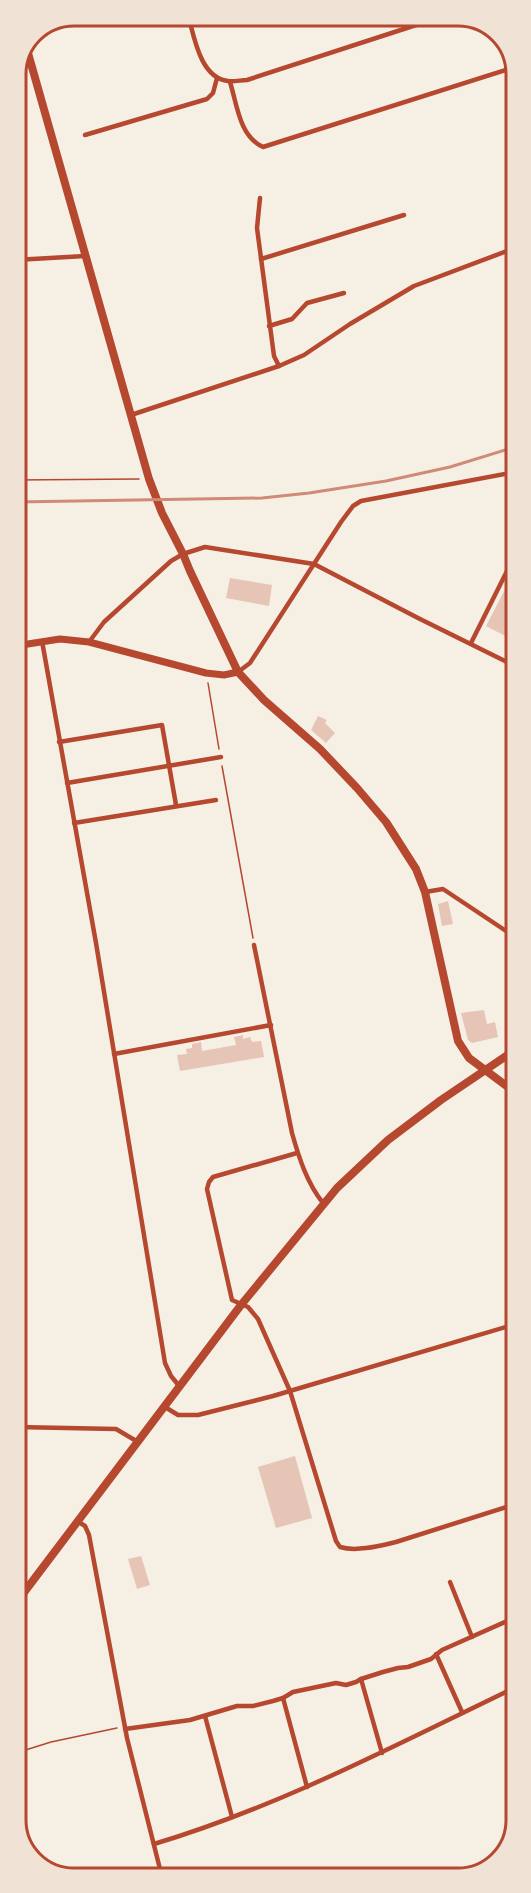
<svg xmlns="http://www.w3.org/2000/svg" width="531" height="1893" viewBox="0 0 531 1893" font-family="'Exo 2',sans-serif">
	<rect width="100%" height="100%" fill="#f6efe4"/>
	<!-- building -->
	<g fill="#e6c5b7">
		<polygon points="515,570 515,606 509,618 515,621 515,641 486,626"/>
		<polygon points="230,578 272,585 269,606 226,598"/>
		<polygon points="318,716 327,720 325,723 335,733 326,743 311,730"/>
		<polygon points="448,901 453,924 442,926 438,904"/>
		<polygon points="484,1010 487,1024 495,1022 498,1037 472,1043 468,1040 461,1013"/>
		<polygon points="243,1035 243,1039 250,1037 252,1042 261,1041 264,1057 180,1071 177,1055 187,1054 186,1049 192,1048 192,1044 201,1042 202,1051 236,1045 234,1037"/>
		<polygon points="295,1456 312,1518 276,1528 258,1467"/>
		<polygon points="141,1556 150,1585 137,1589 128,1559"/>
	</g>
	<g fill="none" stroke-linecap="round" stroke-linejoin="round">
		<!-- path -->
		<g stroke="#b5482f" stroke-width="1.5">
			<polyline points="15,480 139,479"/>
			<polyline points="208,683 219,749"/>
			<polyline points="222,766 253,938"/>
			<polyline points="16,1753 51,1742 117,1728"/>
		</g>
		<!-- minor -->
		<g stroke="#b5482f" stroke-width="4.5">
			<path d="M188,15c6,21 12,63 40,66 6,1 13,-1 19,-1l200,-65"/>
			<path d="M230,82c7,22 9,54 33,65l252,-80"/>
			<polyline points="85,135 207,99 213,93 217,78"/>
			<polyline points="260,198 257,228 274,356 279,366"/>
			<polyline points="261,259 404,215"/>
			<polyline points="15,260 85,256"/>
			<polyline points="269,326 292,319 307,303 344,293"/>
			<polyline points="131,415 279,366 304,355 350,324 414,286 515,248"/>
			<polyline points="42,641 96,943 165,1363 171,1376 180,1387"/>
			<polyline points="89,642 104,622 171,561 183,554 205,547 314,564 418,618 515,666"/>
			<polyline points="471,643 515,555"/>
			<polyline points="238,672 250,663 341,522 353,506 361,501 515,472"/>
			<polyline points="59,742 162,725 176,805"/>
			<polyline points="67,783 221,757"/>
			<polyline points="74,823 216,800"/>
			<polyline points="425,892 443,889 515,937"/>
			<path d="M254,945l38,188c7,25 15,50 31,70"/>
			<polyline points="114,1054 271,1025"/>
			<path d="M297,1153l-84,24 -4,5 -2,7 25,111 16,7 10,12 32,72 46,150 4,6c16,5 39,-1 56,-5l120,-38"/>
			<polyline points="165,1407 178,1415 198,1415 273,1396 516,1324"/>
			<polyline points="16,1427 116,1429 138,1442"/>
			<polyline points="77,1521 85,1526 89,1535 127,1738 162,1877"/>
			<polyline points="450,1582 472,1637"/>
			<polyline points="436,1654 462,1712"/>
			<polyline points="361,1679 382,1753"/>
			<polyline points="283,1698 307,1787"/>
			<polyline points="205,1716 232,1817"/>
			<polyline points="125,1729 190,1720 237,1706 253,1706 273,1701 283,1698 293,1692 336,1683 346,1685 356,1682 361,1679 383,1672 398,1668 408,1667 431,1659 442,1650 516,1617"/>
			<path d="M154,1844c127,-38 243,-100 362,-157"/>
		</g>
		<!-- secondary -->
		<polyline stroke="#b5482f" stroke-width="7" points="15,646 60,639 89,642 206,673 224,675 238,672"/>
		<!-- primary -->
		<g stroke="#b5482f" stroke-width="8">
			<polyline points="26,46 149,479 162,513 183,554 190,571 238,672 264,700 320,749 357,788 386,822 416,869 425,892 458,1041 469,1058 508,1087 516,1096"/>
			<polyline points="16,1603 241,1305 337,1188 388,1140 441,1100 515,1050"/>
		</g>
		<!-- rail -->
		<polyline stroke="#cf8b77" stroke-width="3" points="15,502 262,498 309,493 386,481 450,467 515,447"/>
	</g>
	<!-- crop -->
	<path d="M0 0H531V1893H0ZM74 26H458A48 48 0 0 1 506 74V1820A48 48 0 0 1 458 1868H74A48 48 0 0 1 26 1820V74A48 48 0 0 1 74 26Z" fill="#f1e2d6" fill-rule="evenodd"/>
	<path fill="none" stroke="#b5482f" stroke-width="3" d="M74 26H458A48 48 0 0 1 506 74V1820A48 48 0 0 1 458 1868H74A48 48 0 0 1 26 1820V74A48 48 0 0 1 74 26Z"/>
</svg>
